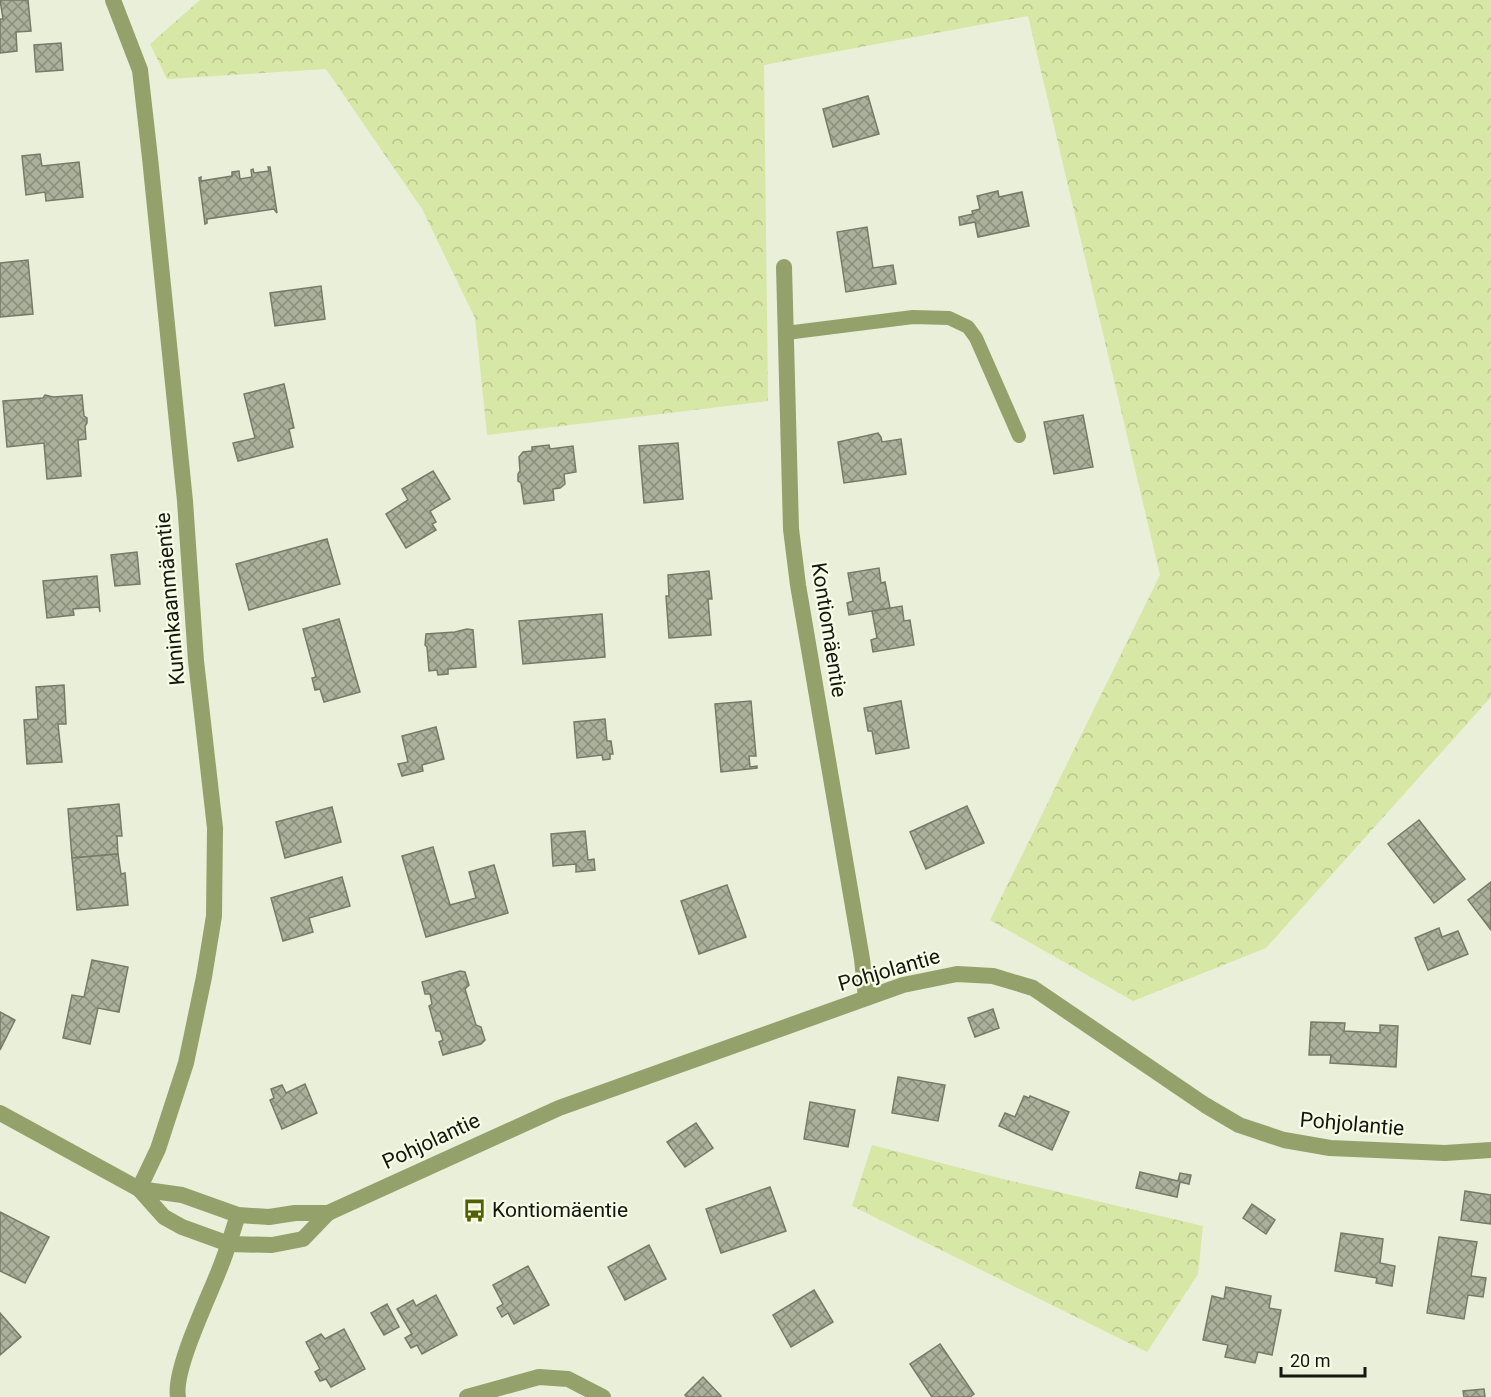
<svg xmlns="http://www.w3.org/2000/svg" width="1491" height="1397" viewBox="0 0 1491 1397" font-family="Roboto,sans-serif">
	<defs>
		<pattern id="forest-crowns" width="20" height="18" patternUnits="userSpaceOnUse" patternTransform="scale(1.5)"><rect width="20" height="18" fill="#d7e7a5"/><path d="M2 6a3 3 0 1 1 6 0M12 15a3 3 0 1 1 6 0" fill="none" stroke="#b8c58d"/></pattern>
		<pattern id="building-cross-hatch" width="8" height="8" patternUnits="userSpaceOnUse" patternTransform="scale(1.5)"><rect width="8" height="8" fill="#aab09a"/><path d="M0 0l8 8M0 8l8-8" fill="none" stroke="#898e7c"/></pattern>
	</defs>
	<rect width="100%" height="100%" fill="#e9efd9"/>
	<!-- forest -->
	<g fill="url(#forest-crowns)">
		<polygon points="200,0 1491,0 1491,697 1266,948 1133,1001 990,920 1160,575 1028,16 764,65 768,401 487,435 475,318 422,209 326,69 167,79 150,44"/>
		<polygon points="872,1145 995,1177 1203,1226 1198,1274 1147,1352 852,1206"/>
	</g>
	<!-- building -->
	<g fill="url(#building-cross-hatch)" stroke="#767b67" stroke-width="1.5">
		<polygon points="0,0 28,0 31,31 16,32 17,51 0,53 0,19 3,19"/>
		<polygon points="61,43 63,70 36,72 34,45"/>
		<polygon points="868,96 879,134 833,147 823,109"/>
		<polygon points="40,154 42,166 79,162 83,197 46,201 45,192 26,195 22,156"/>
		<polygon points="268,167 270,167 277,213 274,209 207,219 207,223 205,224 199,178 201,177 201,181 232,176 232,172 239,171 240,179 252,177 251,170 253,169 254,173 269,171"/>
		<polygon points="998,191 999,197 1022,192 1029,226 978,237 975,222 960,225 959,217 973,214 972,211 980,209 977,196"/>
		<polygon points="867,227 873,268 893,265 896,284 846,292 837,232"/>
		<polygon points="28,260 33,314 0,317 0,263"/>
		<polygon points="321,286 325,319 275,326 270,293"/>
		<polygon points="284,384 294,428 289,429 293,447 238,461 233,443 255,438 244,394"/>
		<polygon points="45,395 53,397 82,395 84,416 87,418 87,423 85,426 86,439 78,440 81,476 47,479 44,443 7,447 3,401 43,398"/>
		<polygon points="1083,415 1093,467 1054,474 1044,422"/>
		<polygon points="878,433 881,437 882,442 901,439 906,474 844,483 838,442"/>
		<polygon points="678,443 683,499 644,503 639,446"/>
		<polygon points="549,445 550,449 573,446 576,472 564,474 565,484 560,488 553,489 554,500 524,504 521,483 518,481 518,474 520,471 519,457 523,452 532,451 532,447"/>
		<polygon points="433,471 450,499 430,511 436,522 432,524 436,530 406,548 386,514 408,500 402,489"/>
		<polygon points="327,539 340,584 249,610 236,564"/>
		<polygon points="137,552 140,584 115,586 111,555"/>
		<polygon points="879,568 881,583 885,582 890,608 849,615 847,603 853,601 848,573"/>
		<polygon points="709,571 712,599 708,599 711,635 669,638 666,596 669,596 668,575"/>
		<polygon points="97,576 100,612 99,607 73,609 74,615 47,618 43,581"/>
		<polygon points="902,606 904,621 910,620 914,645 873,652 871,640 877,638 872,611"/>
		<polygon points="602,614 605,657 523,664 519,621"/>
		<polygon points="339,619 360,692 324,702 320,689 315,690 312,678 316,677 303,629"/>
		<polygon points="467,629 473,630 476,667 448,669 448,674 438,675 437,670 429,671 427,647 425,645 426,634 455,632"/>
		<polygon points="64,685 66,724 58,724 62,762 27,764 24,720 38,719 36,687"/>
		<polygon points="751,701 756,756 749,756 750,767 757,766 757,768 721,772 715,704"/>
		<polygon points="901,701 909,748 876,754 872,731 868,731 864,708"/>
		<polygon points="605,719 607,741 611,741 613,754 610,754 610,759 603,760 602,755 577,758 574,722"/>
		<polygon points="436,727 444,759 422,765 423,771 402,776 398,764 408,762 402,736"/>
		<polygon points="119,804 122,836 117,836 118,854 72,858 68,809"/>
		<polygon points="967,806 984,843 926,869 910,832"/>
		<polygon points="332,807 341,842 285,858 276,822"/>
		<polygon points="1419,820 1465,879 1434,903 1388,844"/>
		<polygon points="585,831 588,860 594,859 595,870 576,872 576,864 553,866 551,834"/>
		<polygon points="433,847 450,905 476,898 469,872 494,865 508,913 426,937 402,856"/>
		<polygon points="118,854 121,874 125,873 128,905 77,910 72,858"/>
		<polygon points="342,877 350,906 309,918 313,932 283,941 271,898"/>
		<polygon points="1491,882 1491,930 1468,900"/>
		<polygon points="727,885 746,937 699,954 681,901"/>
		<polygon points="1439,928 1442,937 1458,931 1468,954 1428,970 1415,938"/>
		<polygon points="92,960 128,967 119,1012 98,1008 90,1044 63,1038 72,995 84,997"/>
		<polygon points="460,971 465,972 469,985 465,989 476,1025 481,1027 485,1040 481,1044 443,1055 439,1042 443,1040 440,1031 436,1031 429,1006 432,1004 430,994 425,994 422,982"/>
		<polygon points="993,1009 999,1028 975,1037 968,1018"/>
		<polygon points="0,1012 15,1020 0,1050"/>
		<polygon points="1311,1022 1345,1023 1344,1031 1380,1033 1380,1025 1398,1026 1396,1067 1330,1063 1331,1055 1309,1055"/>
		<polygon points="898,1077 945,1085 938,1121 892,1113"/>
		<polygon points="305,1084 317,1113 282,1129 270,1100 274,1098 271,1089 282,1085 286,1093"/>
		<polygon points="1024,1096 1029,1098 1030,1096 1069,1112 1052,1150 999,1126 1005,1113 1015,1117"/>
		<polygon points="810,1102 855,1110 848,1147 804,1139"/>
		<polygon points="696,1123 713,1148 685,1167 667,1142"/>
		<polygon points="1140,1172 1178,1181 1180,1173 1191,1175 1189,1184 1180,1182 1177,1197 1136,1188"/>
		<polygon points="770,1187 786,1231 721,1253 706,1209"/>
		<polygon points="1465,1191 1491,1195 1491,1224 1461,1220"/>
		<polygon points="1252,1204 1275,1220 1266,1234 1243,1218"/>
		<polygon points="0,1212 49,1237 25,1283 0,1271"/>
		<polygon points="1341,1233 1383,1239 1380,1263 1395,1266 1392,1286 1376,1283 1377,1278 1335,1271"/>
		<polygon points="1439,1237 1477,1242 1471,1276 1486,1278 1483,1297 1468,1295 1464,1319 1427,1313"/>
		<polygon points="649,1245 666,1279 625,1300 608,1267"/>
		<polygon points="528,1266 549,1305 514,1324 508,1313 502,1317 497,1308 503,1304 493,1285"/>
		<polygon points="1226,1287 1271,1296 1269,1308 1281,1310 1272,1355 1258,1352 1255,1363 1225,1357 1228,1345 1203,1340 1212,1296 1224,1299"/>
		<polygon points="814,1290 833,1322 791,1347 773,1315"/>
		<polygon points="436,1295 457,1335 422,1354 417,1345 411,1348 405,1338 412,1334 397,1309 413,1300 416,1306"/>
		<polygon points="387,1304 399,1327 384,1335 371,1313"/>
		<polygon points="0,1313 21,1337 0,1355"/>
		<polygon points="344,1329 365,1369 331,1387 326,1379 320,1381 315,1372 320,1369 306,1342 321,1334 325,1339"/>
		<polygon points="940,1344 974,1394 970,1397 932,1397 910,1364"/>
		<polygon points="703,1377 721,1396 719,1397 687,1397 685,1395"/>
		<polygon points="1484,1389 1485,1397 1464,1397 1463,1391"/>
	</g>
	<g fill="none" stroke-linecap="round" stroke-linejoin="round">
		<!-- service -->
		<polyline stroke="#94a16b" stroke-width="14" points="786,333 913,317 949,318 968,327 976,338 1019,436"/>
		<!-- minor -->
		<g stroke="#94a16b" stroke-width="16">
			<polyline points="113,0 140,70 150,158 185,501 196,661 215,828 214,916 204,977 186,1063 158,1149 139,1189"/>
			<polyline points="784,267 791,529 798,585 862,959 866,998"/>
			<path d="M178,1397c-5,-27 31,-100 42,-129 7,-17 12,-35 18,-53"/>
			<polyline points="467,1397 539,1377 568,1379 603,1397"/>
		</g>
		<!-- tertiary -->
		<g stroke="#94a16b" stroke-width="16">
			<polyline points="0,1113 139,1189 164,1217 182,1227 229,1244 272,1245 303,1239 328,1213 559,1108 903,985 957,974 993,976 1033,988 1205,1105 1239,1125 1284,1140 1330,1148 1445,1153 1491,1150"/>
			<polyline points="139,1189 182,1195 238,1215 269,1217 295,1213 328,1213"/>
		</g>
	</g>
	<!-- icons -->
	<defs>
		<symbol id="bus-bare" viewBox="-9 -9 18 18"><path d="M-5-6H5V4H4V6H2V4H-2V6H-4V4H-5ZM-3.5-4V0h7V-4ZM-3.5 1.2v1.5H-2V1.2ZM2 1.2v1.5H3.5V1.2Z" fill="#536002" stroke="#f7fce6" stroke-width="2.5" paint-order="stroke"/></symbol>
	</defs>
	<g fill-rule="evenodd">
		<use href="#bus-bare" x="458" y="1194" width="33" height="33"/>
	</g>
	<g text-anchor="middle" dominant-baseline="central" stroke-width="4.5" stroke-linejoin="round" paint-order="stroke">
		<!-- street labels -->
		<g font-size="21" fill="#14160f" stroke="#f7fce6">
			<text transform="translate(170 599) rotate(-95)">Kuninkaanmäentie</text>
			<text transform="translate(829 630) rotate(81)">Kontiomäentie</text>
			<text transform="translate(889 970) rotate(-16)">Pohjolantie</text>
			<text transform="translate(1352 1124) rotate(5)">Pohjolantie</text>
			<text transform="translate(431 1141) rotate(-25)">Pohjolantie</text>
		</g>
		<!-- poi labels -->
		<g font-size="21" fill="#14160f" stroke="#f7fce6" text-anchor="start">
			<text x="492" y="1210">Kontiomäentie</text>
		</g>
	</g>
	<!-- scale -->
	<path d="M1281 1367v9h84v-9" fill="none" stroke="#14160f" stroke-width="3"/>
	<text x="1290" y="1367" font-size="18" fill="#14160f" stroke="#f7fce6" stroke-width="4.5" paint-order="stroke">20 m</text>
</svg>
